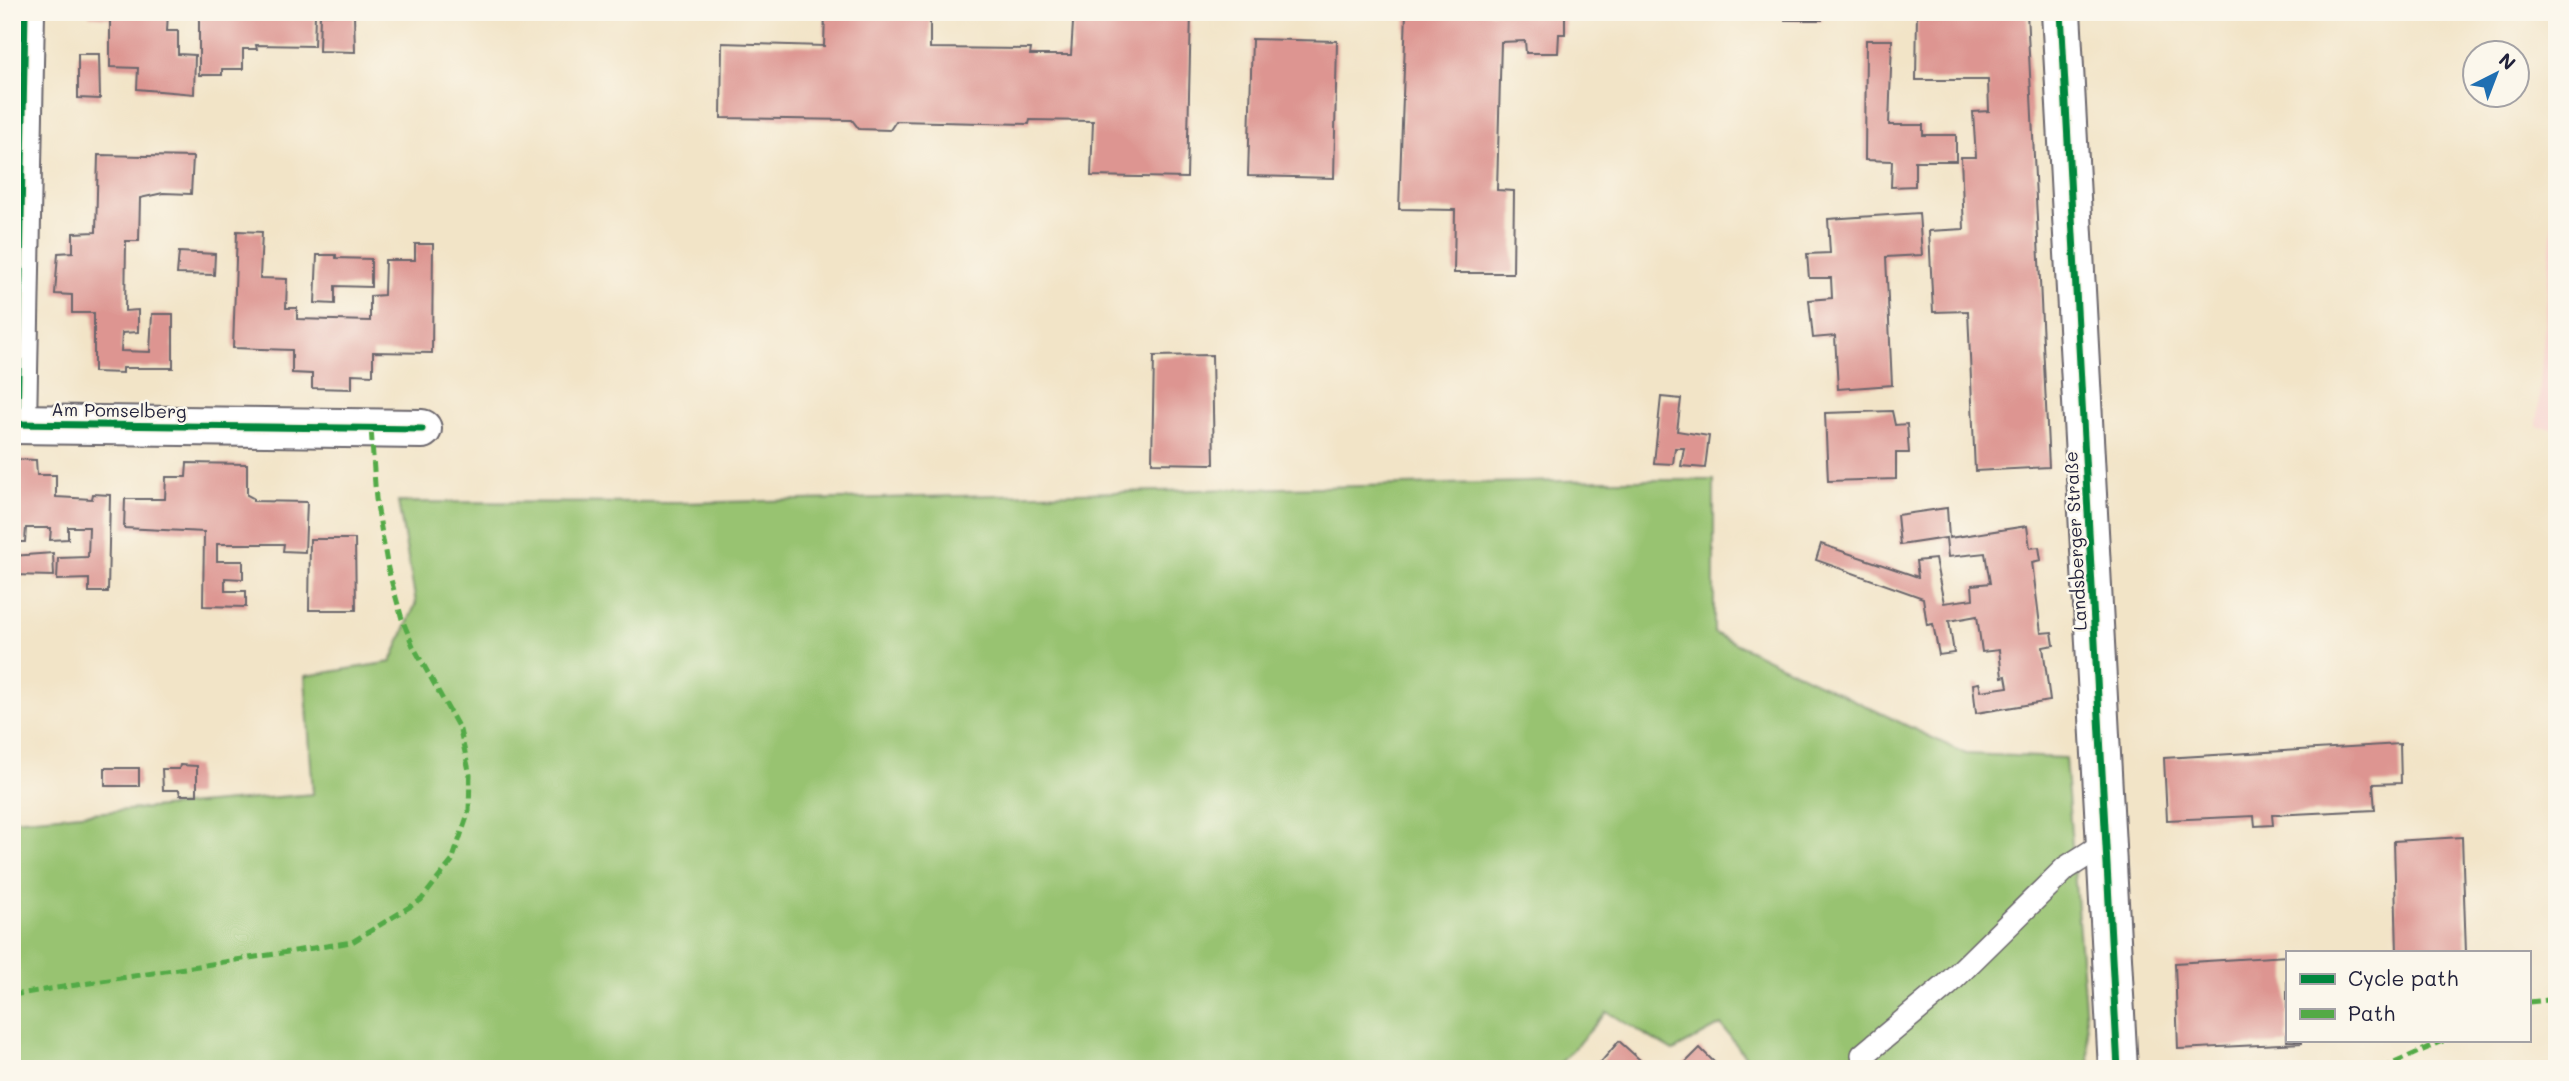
<svg xmlns="http://www.w3.org/2000/svg" width="2569" height="1081" viewBox="0 0 2569 1081" font-family="Mali,sans-serif">
	<rect width="100%" height="100%" fill="#fbf7ec"/>
	<filter id="ink" filterUnits="userSpaceOnUse"><feTurbulence type="fractalNoise" baseFrequency=".0143" numOctaves="2"/><feDisplacementMap in="SourceGraphic" scale="14" xChannelSelector="R" yChannelSelector="G"/><feConvolveMatrix kernelMatrix="1 2 1 2 8 2 1 2 1" color-interpolation-filters="sRGB"/></filter>
	<filter id="wash" filterUnits="userSpaceOnUse"><feTurbulence type="fractalNoise" baseFrequency=".00686" numOctaves="4" result="noise"/><feDisplacementMap in="SourceGraphic" scale="28" xChannelSelector="R" yChannelSelector="G"/><feGaussianBlur stdDeviation="1.57" result="paint"/><feColorMatrix in="noise" values="0 0 0 0 0 0 0 0 0 0 0 0 0 0 0 0 0 1.4 0 .05"/><feComposite in="paint" operator="in"/></filter>
	<g filter="url(#wash)">
		<rect width="100%" height="100%" fill="#f2e4c7"/>
		<!-- built -->
		<polygon fill="#f7d0cc" points="2557,156 2557,429 2537,427"/>
		<!-- green -->
		<polygon fill="#98c371" stroke="#5d7256" stroke-width="2" points="1602,480 1714,480 1714,633 1966,754 2065,758 2090,1069 1751,1069 1749,1061 1721,1025 1673,1051 1607,1012 1555,1069 12,1069 12,820 313,794 305,676 391,662 416,603 398,502 680,503"/>
		<g id="blocks">
			<!-- building -->
			<g fill="#dd9591">
				<polygon points="89,12 168,12 167,31 178,31 178,54 195,55 194,94 137,89 138,68 110,67 110,18 89,16"/>
				<polygon points="199,12 315,14 314,46 256,45 257,49 243,49 243,69 222,69 222,75 199,75"/>
				<polygon points="825,12 930,12 930,48 1031,49 1030,55 1071,55 1073,23 1084,12 1191,12 1187,178 1091,176 1093,121 1030,120 1029,124 896,121 890,130 859,129 852,120 721,118 722,43 824,46"/>
				<polygon points="1406,12 1565,12 1565,34 1559,34 1558,53 1526,53 1525,41 1501,42 1497,190 1514,191 1513,273 1454,273 1455,210 1399,209"/>
				<rect x="1785" y="12" width="37" height="8"/>
				<polygon points="1917,12 2027,12 2049,467 1975,471 1968,311 1933,312 1929,231 1964,229 1961,157 1976,157 1973,112 1989,111 1988,80 1916,80"/>
				<polygon points="320,14 354,15 355,52 319,51"/>
				<polygon points="1252,39 1337,41 1334,178 1248,176"/>
				<polygon points="1866,40 1892,40 1889,125 1923,125 1923,135 1956,135 1956,161 1915,161 1915,186 1891,187 1892,161 1865,160"/>
				<polygon points="78,54 99,54 100,99 78,98"/>
				<polygon points="98,155 193,157 191,194 163,193 140,198 139,241 126,241 125,311 138,310 138,332 122,333 121,351 150,352 152,314 173,314 173,368 123,368 123,373 94,372 94,313 72,313 72,295 55,294 58,253 73,252 73,233 96,232"/>
				<polygon points="1919,213 1922,255 1886,257 1892,385 1838,389 1835,336 1813,338 1809,300 1832,298 1831,278 1809,278 1807,254 1830,253 1828,219"/>
				<polygon points="237,231 262,232 260,278 287,279 286,308 297,308 297,319 370,321 370,296 384,295 385,260 415,260 415,244 433,244 432,353 373,352 373,375 352,374 352,389 312,388 312,374 292,373 292,350 233,348"/>
				<polygon points="179,252 215,254 214,275 177,274"/>
				<polygon points="317,255 336,255 336,258 371,259 371,287 335,286 335,304 315,303"/>
				<polygon points="1212,355 1214,464 1152,463 1154,356"/>
				<polygon points="1661,397 1681,399 1677,431 1709,436 1705,468 1681,466 1684,448 1675,448 1673,464 1654,463"/>
				<polygon points="1892,411 1895,425 1907,424 1909,453 1896,453 1896,479 1828,481 1825,413"/>
				<polygon points="12,459 36,460 37,475 56,475 56,497 92,499 93,494 110,495 108,592 89,592 89,579 57,580 58,558 88,557 89,527 68,527 68,539 50,540 51,528 26,528 25,542 13,542"/>
				<polygon points="187,463 247,464 247,495 253,498 253,501 307,502 305,552 283,551 284,544 217,544 217,561 243,561 243,579 225,578 225,591 246,591 246,607 203,606 204,532 124,528 125,499 165,499 166,477 186,477"/>
				<polygon points="1947,508 1949,538 2027,526 2030,548 2039,547 2041,560 2032,562 2041,633 2052,632 2054,645 2043,647 2050,701 1976,713 1973,684 1979,683 1981,691 2008,687 2006,676 2002,677 1999,650 1982,652 1977,616 1949,621 1954,653 1939,655 1933,624 1927,625 1923,598 1816,560 1821,544 1918,577 1916,561 1935,559 1944,603 1973,599 1972,585 1990,583 1985,553 1948,557 1946,538 1900,545 1897,515"/>
				<polygon points="310,539 355,539 356,610 309,610"/>
				<polygon points="53,553 54,576 12,575 12,556"/>
				<polygon points="2400,744 2401,783 2373,784 2375,810 2272,815 2273,825 2255,826 2254,816 2167,820 2164,758"/>
				<polygon points="180,765 197,766 197,795 180,795 179,790 163,790 162,769 179,769"/>
				<rect x="105" y="768" width="34" height="18"/>
				<polygon points="2462,837 2466,953 2397,953 2394,841"/>
				<polygon points="2287,956 2287,1041 2302,1041 2302,1043 2178,1049 2175,963"/>
				<polygon points="1619,1041 1650,1069 1595,1069"/>
				<polygon points="1700,1048 1721,1069 1679,1069"/>
			</g>
		</g>
	</g>
	<g filter="url(#ink)">
		<use href="#blocks" fill-opacity="0" stroke="#6b666c" stroke-width="2"/>
		<g fill="none" stroke-linecap="round" stroke-linejoin="round">
			<defs>
				<polyline id="service" points="1863,1055 1947,985 2066,868 2107,842"/>
				<g id="minor">
					<polyline points="2061,12 2118,1069"/>
					<polyline points="12,424 422,429"/>
					<polyline points="17,424 25,12"/>
				</g>
			</defs>
			<!-- service casing -->
			<use href="#service" stroke="#6b666c" stroke-width="26"/>
			<!-- minor casing -->
			<use href="#minor" stroke="#6b666c" stroke-width="42"/>
			<!-- service -->
			<use href="#service" stroke="#fff" stroke-width="23"/>
			<!-- minor -->
			<use href="#minor" stroke="#fff" stroke-width="38"/>
			<!-- quiet -->
			<g stroke="#53aa46" stroke-width="5" stroke-dasharray="10 5" stroke-linecap="butt">
				<polyline points="12,995 352,942 421,900 452,861 469,811 470,775 460,730 413,646 402,619 388,569 376,499 371,428"/>
				<polyline points="2529,1002 2557,999"/>
				<polyline points="2381,1069 2443,1041"/>
			</g>
			<defs>
				<g id="cycleway">
					<polyline points="2061,12 2118,1069"/>
					<polyline points="12,424 422,429"/>
					<polyline points="17,424 25,12"/>
				</g>
			</defs>
			<!-- cycleway casing -->
			<use href="#cycleway" stroke="#fbf7ec" stroke-width="11"/>
			<!-- cycleway -->
			<use href="#cycleway" stroke="#00873e" stroke-width="7"/>
		</g>
	</g>
	<g text-anchor="middle" dominant-baseline="central" stroke-width="5" stroke-linejoin="round" paint-order="stroke">
		<!-- street labels -->
		<g font-size="18" fill="#22223b" stroke="#fbf7ec">
			<text transform="translate(119 410) rotate(1)">Am Pomselberg</text>
			<text transform="translate(2075 541) rotate(-93)">Landsberger Straße</text>
		</g>
	</g>
	<!-- margin -->
	<rect width="2569" height="1081" fill="none" stroke="#fbf7ec" stroke-width="42"/>
	<!-- legend -->
	<rect x="2286" y="951" width="245" height="91" fill="#fbf7ec" stroke="#a4a2a5" stroke-width="2"/>
	<rect x="2300" y="974" width="35" height="10" fill="#00873e" stroke="#a4a2a5" stroke-width="2"/>
	<text x="2348" y="986" font-size="21" fill="#22223b">Cycle path</text>
	<rect x="2300" y="1009" width="35" height="10" fill="#53aa46" stroke="#a4a2a5" stroke-width="2"/>
	<text x="2348" y="1021" font-size="21" fill="#22223b">Path</text>
	<!-- north arrow -->
	<g transform="translate(2496 74) rotate(42)"><circle r="33" fill="#fbf7ec" stroke="#a4a2a5" stroke-width="2"/>
	<path d="M0-5L12 26L0 18L-12 26Z" fill="#1f6fb2"/>
	<text y="-10" font-size="19" font-weight="bold" text-anchor="middle" fill="#22223b">N</text>
	</g>
</svg>
